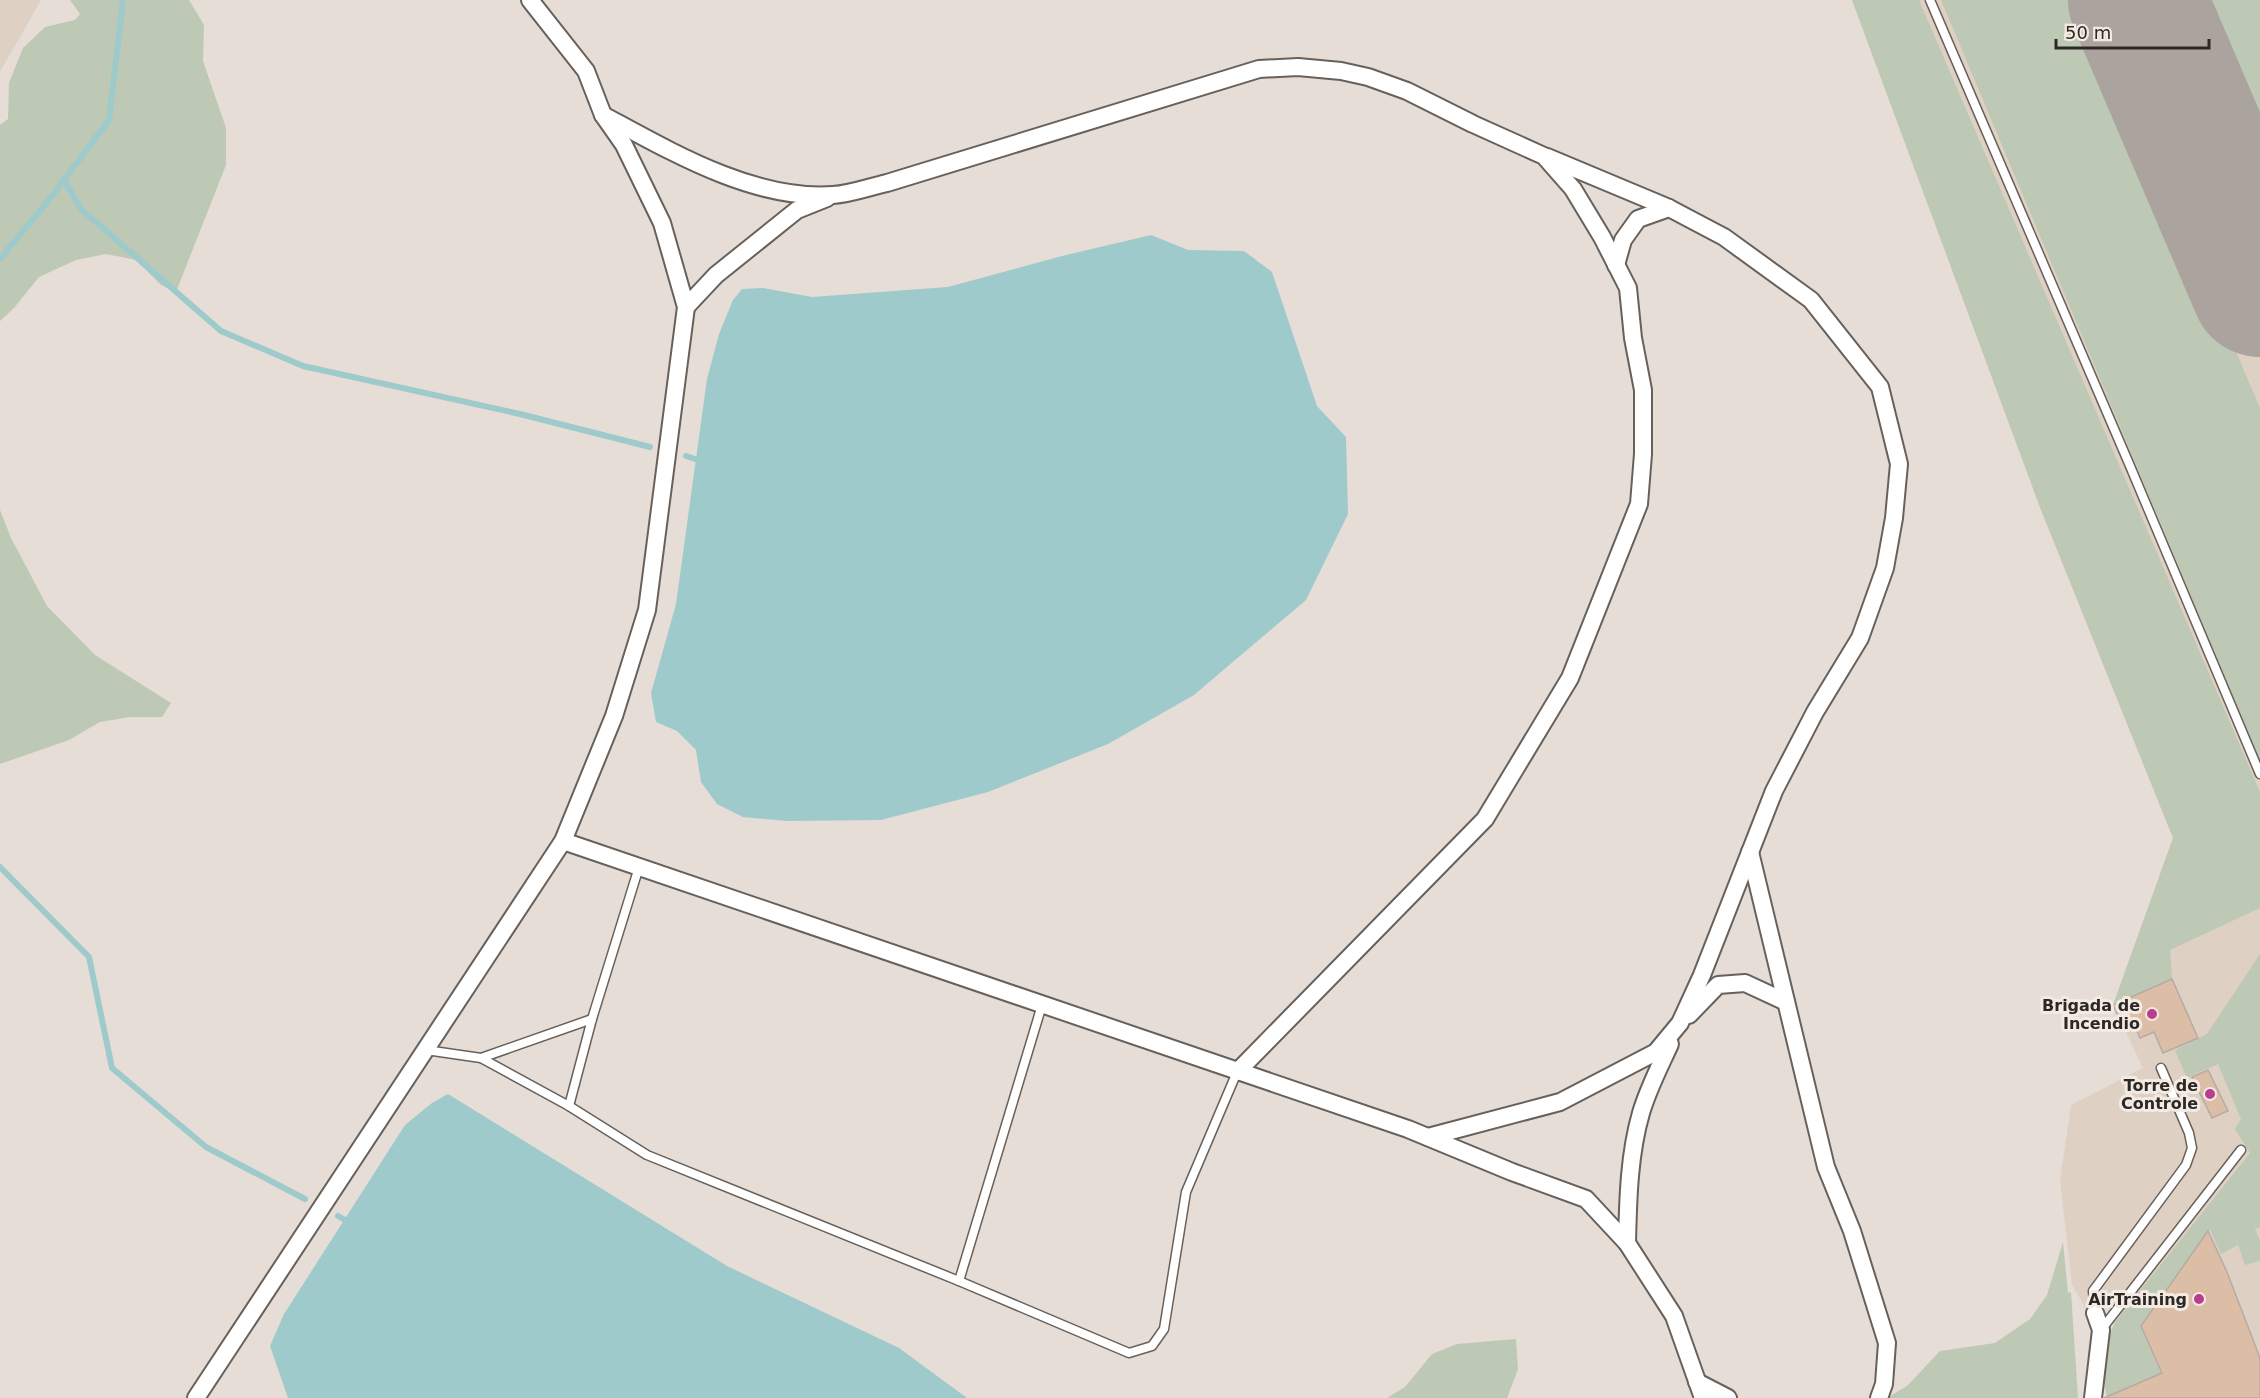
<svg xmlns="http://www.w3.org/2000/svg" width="2260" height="1398" viewBox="0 0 2260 1398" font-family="'DejaVu Sans',sans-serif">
	<rect width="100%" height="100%" fill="#e6ddd6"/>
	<!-- built -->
	<g fill="#dfd0c4">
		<polygon points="0,0 41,0 0,72"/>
		<polygon points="1852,0 2260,0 2260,1398 2107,1398 2104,1387 2109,1335 2121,1314 2107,1303 2090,1317 2072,1284 2060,1181 2071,1105 2143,1068 2113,1005 2173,838 2041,510"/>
	</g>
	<!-- green -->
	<g fill="#bdc9b5">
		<polygon points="70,0 189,0 204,25 203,61 226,128 226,165 176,292 161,285 136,260 106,254 76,260 39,277 14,308 0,321 0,125 8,119 9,83 23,48 45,27 75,20 80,14"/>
		<polygon points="1852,0 1919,0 2260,792 2260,908 2170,950 2172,979 2113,1005 2173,838 2041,510"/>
		<polygon points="1941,0 2086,0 2260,408 2260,760"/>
		<polygon points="2190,0 2260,0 2260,163"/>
		<polygon points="0,510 11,538 47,606 95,655 171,703 162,717 130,717 100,722 69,740 0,764"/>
		<path d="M2260,954v273l-5,2 5,12v20l-15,4 -7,-20 -17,9 -11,-24 -2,1 -67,95 31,72h-19l-8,-18 -38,16c-7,-25 -3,-50 8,-74l135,-169 -15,-24 6,-10 -23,-55 -31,14 -12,-28 32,-16z"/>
		<polygon points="2063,1242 2068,1293 2071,1292 2078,1398 1887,1398 1907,1386 1940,1351 1995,1343 2030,1319 2047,1295"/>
		<polygon points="1516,1339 1518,1369 1507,1398 1387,1398 1405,1387 1432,1354 1457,1344"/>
	</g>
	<!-- water -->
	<g fill="#9ecacc">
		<polygon points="1151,235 1188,250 1244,251 1272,272 1317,406 1346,437 1348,514 1306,600 1194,695 1108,744 988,792 881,820 787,821 743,817 717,804 701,782 696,750 677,731 656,722 651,693 676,604 707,379 719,334 733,300 742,289 763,288 812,297 948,287 1062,256"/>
		<polygon points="448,1094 727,1266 899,1348 967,1398 288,1398 270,1346 284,1314 405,1125 432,1103"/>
	</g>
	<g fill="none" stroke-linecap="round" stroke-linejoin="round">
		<!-- stream -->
		<g stroke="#9ecacc" stroke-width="6">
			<polyline points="64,180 81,209 221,331 303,366 520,414 650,447"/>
			<polyline points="0,259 48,201 109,120 123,0"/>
			<polyline points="686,456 695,459"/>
			<polyline points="0,867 89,957 112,1068 206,1147 305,1199"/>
			<polyline points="338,1216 345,1220"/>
		</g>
		<!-- runway -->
		<polyline stroke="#aaa39e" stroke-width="138" points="2137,0 2260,288"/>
	</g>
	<!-- building -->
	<g fill="#dcbea7" stroke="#b4aba5" stroke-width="1.5">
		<polygon points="2172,979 2198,1038 2163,1053 2154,1032 2140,1038 2133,1022 2123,1027 2113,1005"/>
		<polygon points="2208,1070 2228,1111 2212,1118 2192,1077"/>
		<polygon points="2208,1231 2227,1272 2260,1358 2260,1398 2104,1398 2162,1373 2141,1326"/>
	</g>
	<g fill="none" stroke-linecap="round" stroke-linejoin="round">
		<defs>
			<g id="lane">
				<polyline points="1930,0 2130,466 2260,774"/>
				<polyline points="426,1050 481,1058 569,1106 647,1155 959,1281 1129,1353 1152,1346 1164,1329 1186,1192 1237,1072"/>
				<polyline points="481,1058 592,1019"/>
				<polyline points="569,1106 592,1019 639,867"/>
				<polyline points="959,1281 1042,1005"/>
				<polyline points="2095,1313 2093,1291 2186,1165 2192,1148 2189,1133 2161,1068"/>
				<polyline points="2101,1330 2241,1150"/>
			</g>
			<g id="street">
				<path d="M603,115c67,36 151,86 230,80 18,-1 36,-8 54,-12l372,-114 39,-2 43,4 27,6 39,14 66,33 71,32 29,33 29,48 26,51 5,50 10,52v64l-4,50 -69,174 -85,141 -248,253"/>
				<polyline points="1616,265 1623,240 1638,219 1669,208"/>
				<polyline points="686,307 716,275 797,210 827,198"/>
				<polyline points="563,841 1408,1129 1512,1172 1586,1199 1627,1243 1674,1316 1703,1398"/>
				<polyline points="1750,852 1826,1167 1852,1231 1887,1343 1884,1384 1879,1398"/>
				<polyline points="1689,1015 1718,985 1745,983 1786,1002"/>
				<polyline points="1428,1137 1560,1102 1656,1052 1680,1023 1702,975 1774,791 1815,712 1860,638 1885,568 1894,518 1899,464 1880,387 1811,300 1724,237 1669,208 1547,157"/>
				<path d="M1627,1243c1,-43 2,-89 14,-130 7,-24 19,-47 29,-69"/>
				<polyline points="1697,1382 1728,1398"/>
				<polyline points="196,1398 563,841 614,716 647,610 686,307 662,223 624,145 603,115 586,71 530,0"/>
				<polyline points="2093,1398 2101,1330 2095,1313"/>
			</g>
		</defs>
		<!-- lane casing -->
		<use href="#lane" stroke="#68605a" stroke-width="11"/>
		<!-- street casing -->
		<use href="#street" stroke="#68605a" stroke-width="20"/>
		<!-- lane -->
		<use href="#lane" stroke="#fff" stroke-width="8"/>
		<!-- street -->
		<use href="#street" stroke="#fff" stroke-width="16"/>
	</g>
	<!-- markers -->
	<g fill="#ba3e8f" stroke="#f3eae3" stroke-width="2">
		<circle cx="2152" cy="1014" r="6"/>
		<circle cx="2210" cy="1094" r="6"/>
		<circle cx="2199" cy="1299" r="6"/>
	</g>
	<g text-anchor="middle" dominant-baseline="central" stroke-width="6" stroke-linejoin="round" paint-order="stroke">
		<!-- poi labels -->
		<g font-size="16" font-weight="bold" fill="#2c2826" stroke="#f3eae3" text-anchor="end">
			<text x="2140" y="1005">Brigada de<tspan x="2140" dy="18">Incendio</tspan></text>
			<text x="2198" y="1085">Torre de<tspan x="2198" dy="18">Controle</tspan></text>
			<text x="2187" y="1299">AirTraining</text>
		</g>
	</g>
	<!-- scale -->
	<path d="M2056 39v9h153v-9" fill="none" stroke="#2c2826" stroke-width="3"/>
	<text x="2065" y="39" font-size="18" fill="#2c2826" stroke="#f3eae3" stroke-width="4.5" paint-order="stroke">50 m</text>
</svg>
